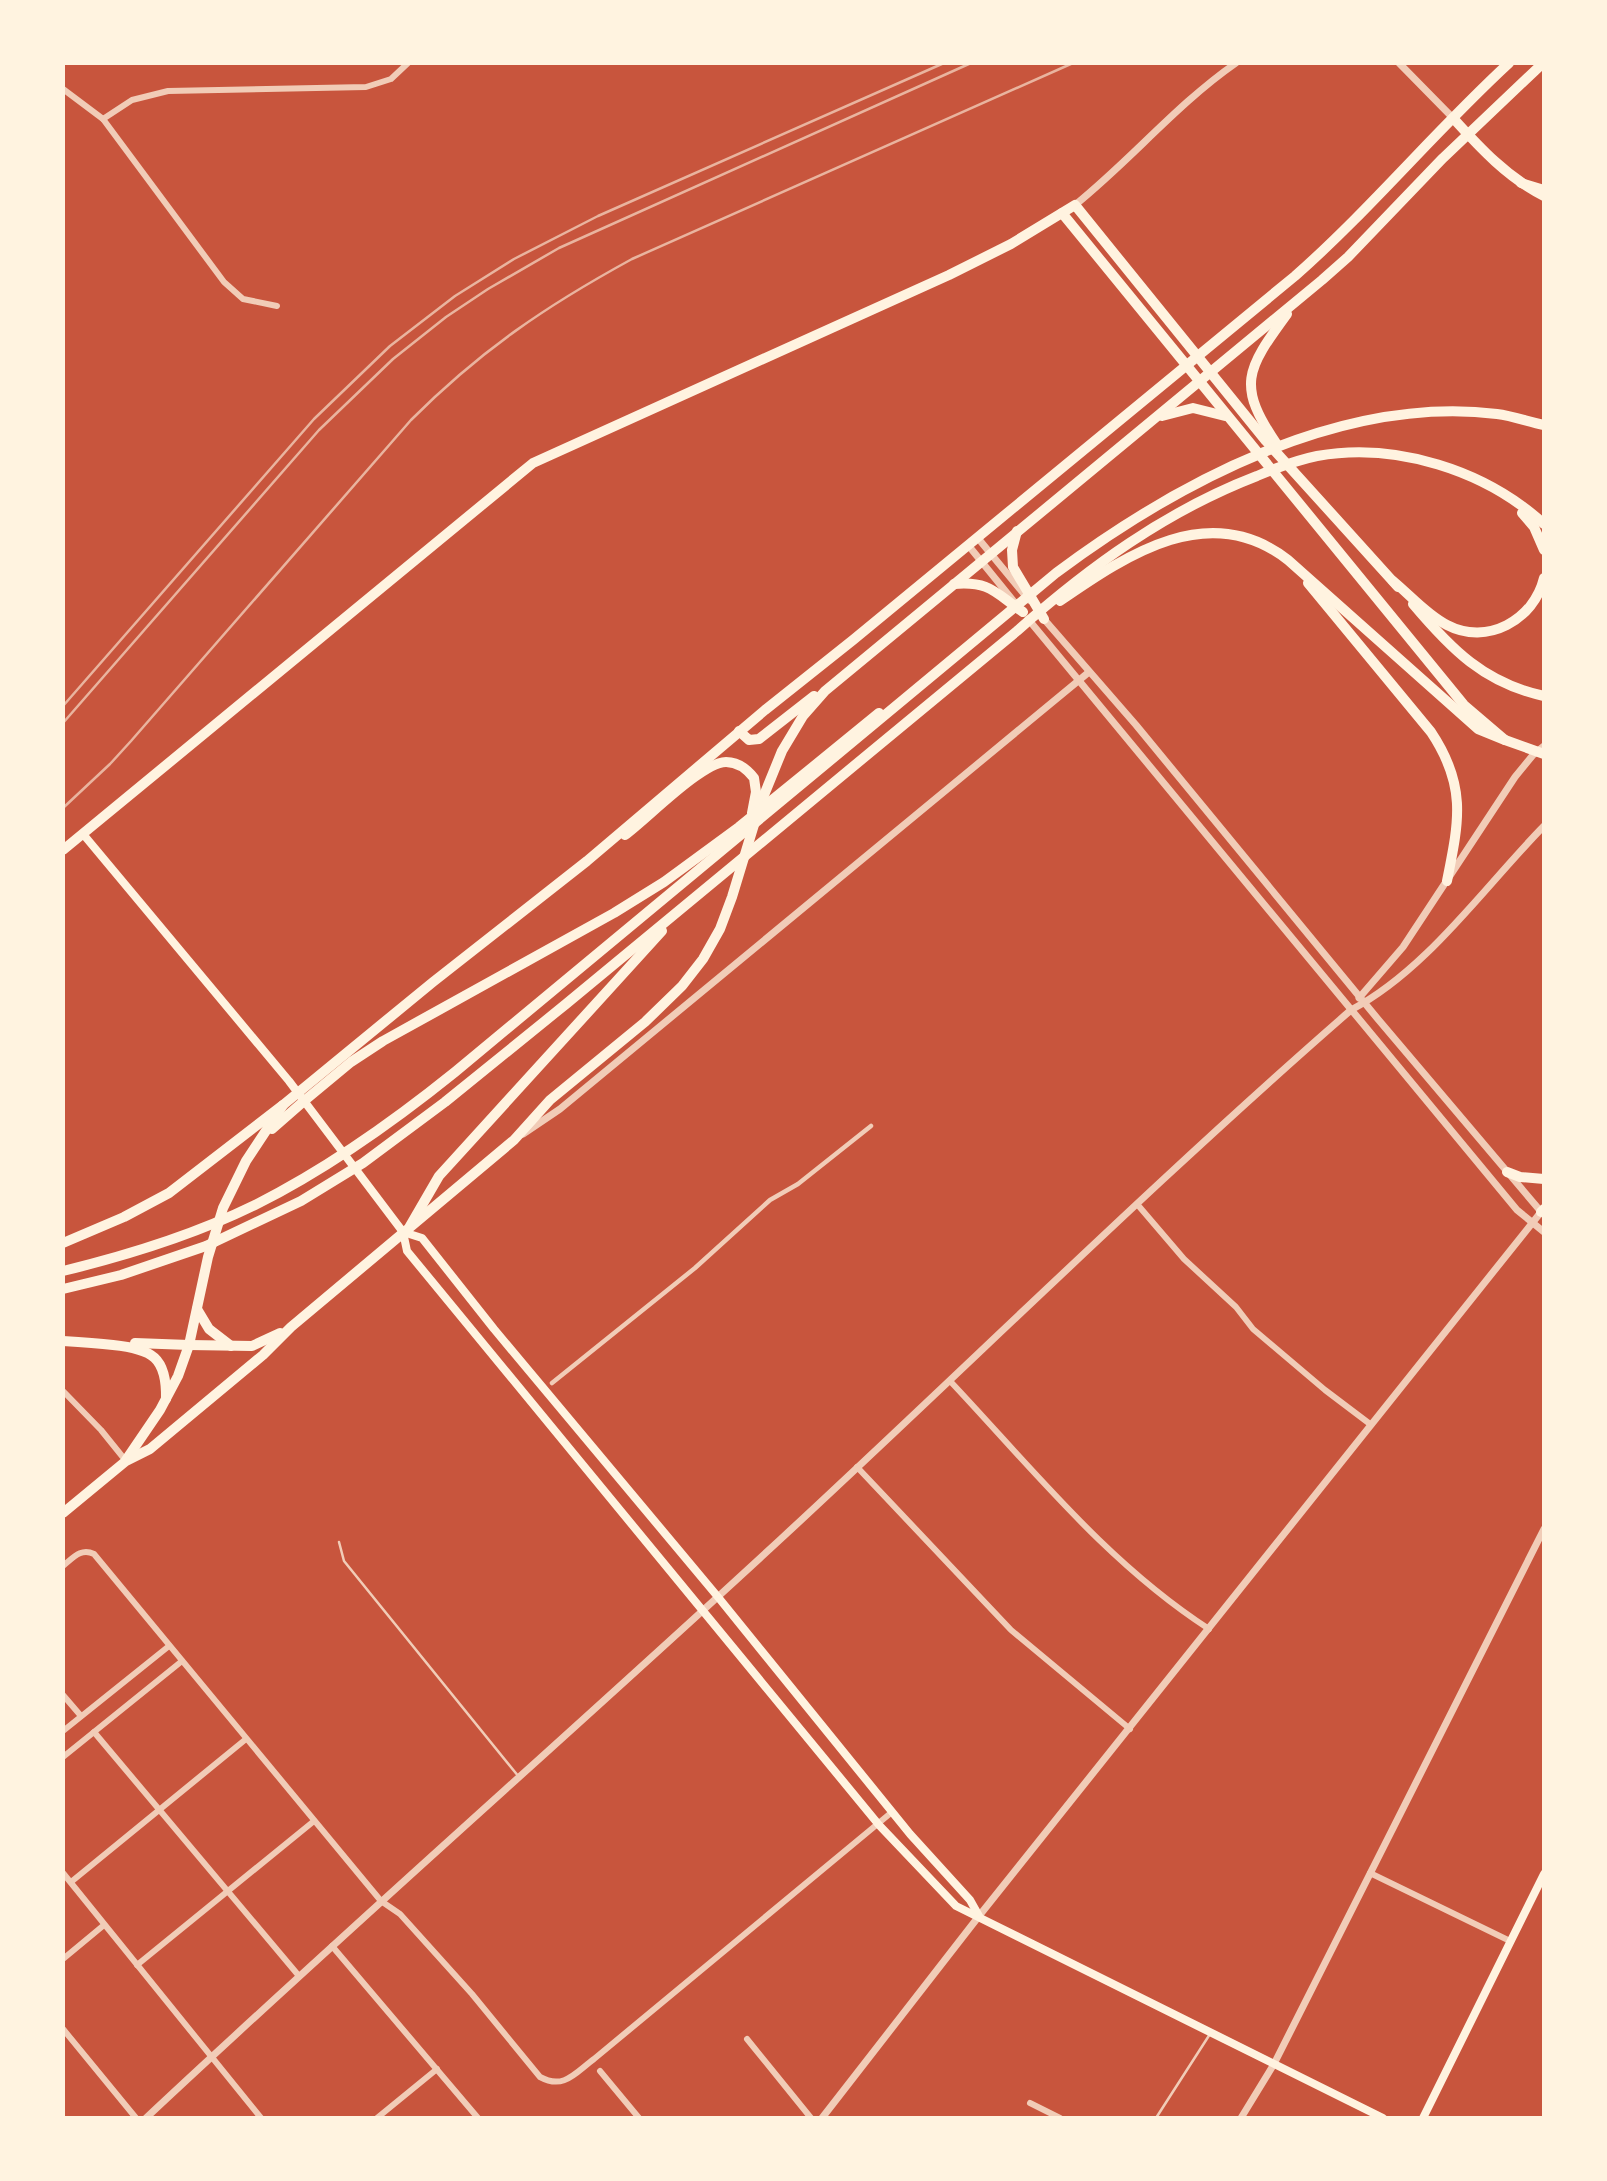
<svg xmlns="http://www.w3.org/2000/svg" width="1607" height="2181" viewBox="0 0 1607 2181" font-family="Arial,sans-serif">
	<rect width="100%" height="100%" fill="#c8553d"/>
	<g fill="none" stroke-linecap="round" stroke-linejoin="round">
		<!-- service -->
		<g stroke="#f1ccb7" stroke-width="2.5">
			<polyline points="339,1542 344,1561 519,1777"/>
			<polyline points="1156,2118 1210,2034"/>
		</g>
		<!-- pedestrian -->
		<polyline stroke="#f1ccb7" stroke-width="4.5" points="552,1383 695,1268 770,1200 798,1184 871,1126"/>
		<!-- minor -->
		<g stroke="#f1ccb7" stroke-width="6">
			<polyline points="63,89 103,119 224,282 243,299 277,306"/>
			<polyline points="103,119 132,100 168,91 366,87 391,79 408,63"/>
			<polyline points="1137,1204 1184,1259 1236,1307 1253,1329 1325,1390 1370,1424"/>
			<path d="M950,1381c82,87 157,182 259,248"/>
			<polyline points="63,1391 101,1430 126,1461"/>
			<polyline points="857,1467 1011,1630 1130,1729"/>
			<path d="M63,1566c11,-9 18,-18 31,-12l287,347 19,13 72,80 68,83c24,13 35,-4 54,-18l298,-247"/>
			<polyline points="63,1695 81,1716"/>
			<polyline points="63,1731 169,1646"/>
			<polyline points="94,1732 299,1976"/>
			<polyline points="63,1757 182,1661"/>
			<polyline points="63,1873 261,2118"/>
			<polyline points="1370,1873 1510,1941"/>
			<polyline points="71,1882 246,1739"/>
			<polyline points="332,1946 478,2118"/>
			<polyline points="63,1959 104,1925"/>
			<polyline points="137,1965 314,1821"/>
			<polyline points="63,2029 136,2118"/>
			<polyline points="747,2039 811,2118"/>
			<polyline points="600,2071 639,2118"/>
			<polyline points="1030,2103 1060,2118"/>
			<polyline points="377,2118 437,2069"/>
		</g>
		<!-- tertiary -->
		<g stroke="#f1ccb7" stroke-width="7">
			<polyline points="1399,63 1453,118"/>
			<path d="M1075,205c56,-45 102,-101 161,-142"/>
			<polyline points="977,537 1029,600"/>
			<polyline points="968,545 1016,604"/>
			<polyline points="1043,618 1136,725 1377,1018 1543,1214"/>
			<polyline points="1028,619 1517,1210 1544,1232"/>
			<polyline points="1359,998 1403,947 1515,777 1533,755 1544,746"/>
			<polyline points="523,1134 560,1109 1089,672"/>
			<path d="M146,2118c210,-197 427,-387 638,-582 189,-175 373,-357 567,-526 76,-40 133,-123 193,-184"/>
			<polyline points="822,2118 979,1916 1541,1212"/>
			<polyline points="1241,2118 1274,2064 1544,1529"/>
		</g>
		<!-- secondary -->
		<g stroke="#fff3e0" stroke-width="8">
			<polyline points="83,834 289,1081 403,1232 407,1251 879,1825 956,1906 1383,2118"/>
			<polyline points="403,1232 422,1238 494,1329 718,1597 910,1834 970,1900 979,1916"/>
			<polyline points="1423,2118 1544,1874"/>
		</g>
		<!-- primary -->
		<g stroke="#fff3e0" stroke-width="10">
			<path d="M1453,118c27,30 55,60 91,78"/>
			<polyline points="1062,213 1464,705 1505,740 1544,754"/>
			<polyline points="1162,416 1193,408 1225,416"/>
			<path d="M1278,446c-42,-61 -32,-76 9,-132"/>
			<polyline points="1017,531 1012,550 1013,567 1044,619"/>
			<path d="M954,584c37,-3 41,9 69,28"/>
			<path d="M1413,604c38,45 71,79 131,92"/>
			<polyline points="739,731 749,740 759,739 814,696"/>
			<path d="M625,835c22,-16 77,-73 101,-73 12,0 21,7 28,16l2,14 -4,21"/>
			<polyline points="63,850 533,463 949,275 1011,244 1075,205 1266,441 1398,587"/>
			<polyline points="272,1129 304,1101"/>
			<polyline points="197,1309 209,1329 231,1346"/>
			<polyline points="189,1345 252,1346 280,1333"/>
			<path d="M126,1460l34,-50 18,-34 11,-31 19,-88 15,-49 23,-47 37,-56 150,-123 154,-121 178,-151 88,-70 442,-364c76,-67 140,-145 214,-213"/>
			<polyline points="63,1513 126,1461 150,1449 263,1355 291,1327 514,1140 550,1100 645,1022 682,986 703,959 720,929 732,897 760,805 782,751 803,716 825,691 1322,280 1348,257 1443,158 1543,63"/>
		</g>
		<!-- motorway -->
		<g stroke="#fff3e0" stroke-width="10">
			<polyline points="1521,183 1544,190"/>
			<polyline points="1522,513 1534,527 1544,550"/>
			<path d="M1393,581c17,14 34,34 54,44 40,21 87,-5 97,-47"/>
			<path d="M1308,583l123,149c36,54 28,89 16,149"/>
			<path d="M1060,601c68,-47 150,-102 228,-41l190,169 27,11"/>
			<polyline points="304,1101 351,1062 383,1041 614,913 664,882 739,827 879,713"/>
			<polyline points="1507,1172 1520,1177 1544,1179"/>
			<polyline points="1541,1212 1544,1209"/>
			<polyline points="410,1226 439,1176 662,931"/>
			<polyline points="63,1243 124,1217 169,1193 283,1105"/>
			<path d="M63,1271c66,-16 131,-36 192,-66 72,-36 138,-83 200,-133l601,-499c122,-91 285,-178 441,-159 16,2 32,8 47,11"/>
			<path d="M63,1289l58,-14 85,-29 95,-45 62,-38 82,-61 121,-98 451,-373c72,-64 149,-120 240,-155 19,-8 40,-16 60,-20 79,-14 168,14 227,68"/>
			<path d="M63,1341c17,1 33,2 50,4 39,4 54,12 53,54"/>
			<polyline points="135,1343 189,1345"/>
		</g>
		<!-- rail -->
		<g stroke="#e9b49f" stroke-width="2.5">
			<polyline points="63,706 314,419 390,346 455,296 514,259 598,216 944,63"/>
			<polyline points="63,723 319,430 393,359 446,317 488,289 559,248 971,63"/>
			<path d="M63,808l47,-44 21,-23 280,-321c70,-70 135,-114 221,-161l441,-196"/>
		</g>
	</g>
	<!-- border -->
	<rect width="1607" height="2181" fill="none" stroke="#fff3e0" stroke-width="130"/>
</svg>
